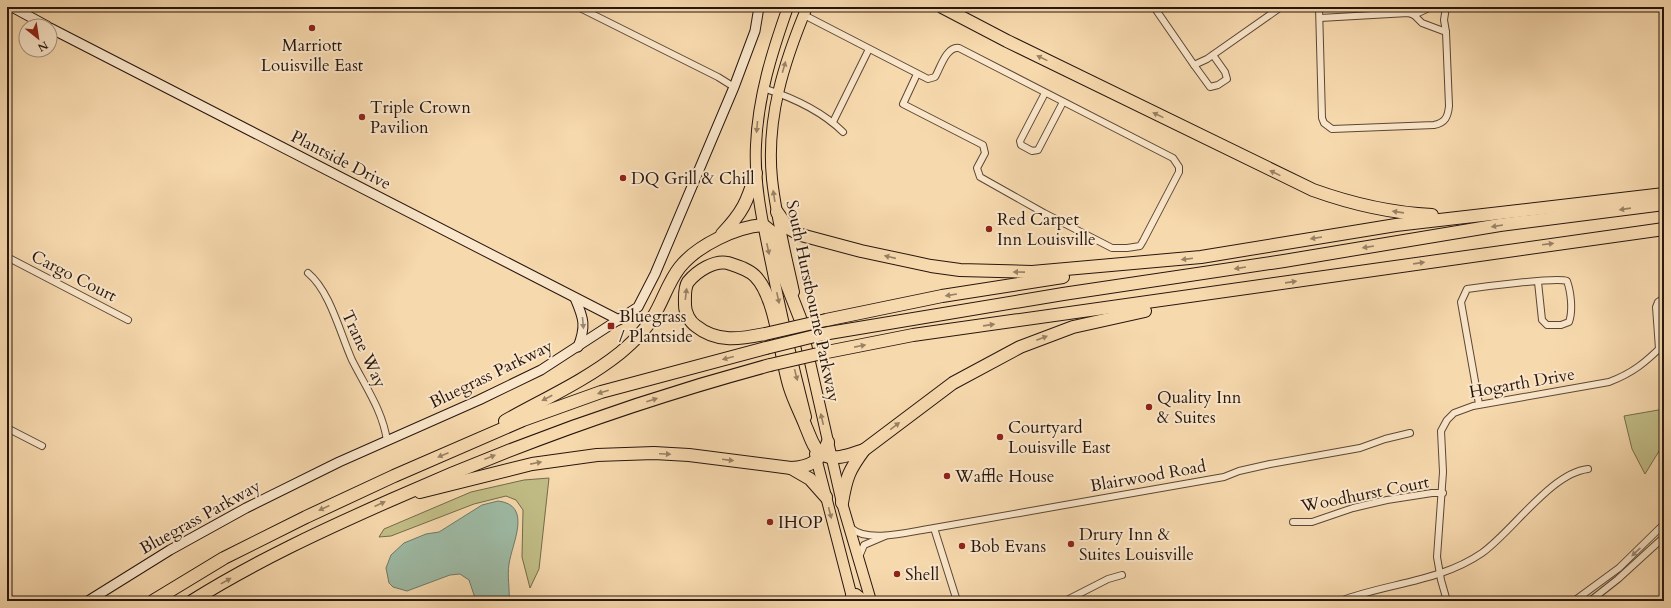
<svg xmlns="http://www.w3.org/2000/svg" width="1671" height="608" viewBox="0 0 1671 608" font-family="Cardo,serif">
	<rect width="100%" height="100%" fill="#f7d9ae"/>
	<filter id="stains"><feTurbulence type="fractalNoise" baseFrequency=".005" numOctaves="4"/><feColorMatrix values="0 0 0 0 .2 0 0 0 0 .09 0 0 0 0 .02 0 0 0 .5 -.17"/></filter>
	<radialGradient id="worn" r=".72"><stop offset=".6" stop-color="#630" stop-opacity="0"/><stop offset="1" stop-color="#630" stop-opacity=".3"/></radialGradient>
	<!-- green -->
	<g fill="#c2be87" stroke="#746a4a">
		<polygon points="1664,409 1664,443 1645,474 1632,449 1624,416"/>
		<polygon points="549,478 539,569 530,588 522,557 523,510 516,500 506,496 474,504 391,536 379,537 384,529 471,492 524,480"/>
	</g>
	<!-- water -->
	<path fill="#9ebba6" stroke="#6e7969" d="M498,501c35,4 14,42 11,63 -2,12 1,25 0,37h-33l-7,-21 -9,-6 -10,1 -43,16 -14,-4 -4,-4 -3,-15 5,-13 13,-12 22,-9 13,-2 43,-27z"/>
	<g fill="none" stroke-linecap="round" stroke-linejoin="round">
		<defs>
			<g id="street">
				<polyline points="578,7 718,77 734,87"/>
				<polyline points="1154,7 1194,65 1207,59 1281,7"/>
				<path d="M1319,7l3,111 2,5 8,6 102,-4c11,-2 14,-8 15,-19l-3,-74 -2,-12 2,-13"/>
				<path d="M804,15l124,64 7,-2c5,-8 11,-31 24,-29l214,110 6,9v5l-36,69 -3,5 -13,2h-15l-68,-35 -64,-36 -3,-9 8,-15 -2,-8 -80,-41 14,-30"/>
				<polyline points="1414,15 1431,7"/>
				<polyline points="1320,18 1408,13 1414,15 1422,23 1446,32"/>
				<polyline points="1194,65 1210,87 1218,85 1227,79 1225,72 1213,55"/>
				<path d="M763,88c28,9 59,23 80,44"/>
				<polyline points="1045,93 1020,141 1021,145 1032,151 1038,150 1063,102"/>
				<polyline points="833,122 869,49"/>
				<polyline points="7,257 128,320"/>
				<path d="M308,273c22,18 32,60 44,87 13,26 31,51 35,81"/>
				<polyline points="1659,349 1656,307 1658,302 1664,298"/>
				<path d="M1479,404l-18,-102 6,-13c14,-2 90,-12 100,-8 4,11 6,30 2,41l-8,3h-14l-5,-5 -4,-38"/>
				<polyline points="7,428 42,446"/>
				<polyline points="1293,522 1312,522 1353,508 1387,500 1432,493 1443,493"/>
				<path d="M851,528c17,16 61,3 83,0l290,-51 15,-6 31,-7 90,-16 25,-9 25,-6"/>
				<polyline points="934,528 957,601"/>
				<polyline points="859,557 864,545 885,536"/>
				<polyline points="1065,601 1108,579 1122,575"/>
				<path d="M1340,601c47,-18 100,-19 142,-48 31,-22 69,-80 106,-84"/>
				<path d="M1447,601l-6,-21 -4,-23 6,-85 -2,-41 6,-11 7,-7 19,-7 136,-24c24,-9 37,-20 55,-38"/>
				<polyline points="1574,601 1619,568 1664,524"/>
				<polyline points="1590,601 1618,579 1664,537"/>
			</g>
			<g id="secondary">
				<polyline points="12,7 47,26"/>
				<polyline points="50,28 619,320"/>
				<path d="M575,298c9,21 11,28 3,49"/>
				<polyline points="88,601 170,550 246,508 339,462 479,400 541,370 638,307 655,274 734,87 755,31 759,7"/>
			</g>
			<g id="primary">
				<path d="M788,7c-16,45 -30,90 -32,138 -2,40 7,79 15,118 10,51 22,103 35,154"/>
				<path d="M794,292c-8,-37 -18,-75 -22,-113 -6,-61 12,-117 35,-172"/>
				<polyline points="800,318 842,503 871,601"/>
				<polyline points="815,454 853,601"/>
				<polyline points="851,595 856,594 865,601"/>
			</g>
			<g id="highway">
				<path d="M942,7l65,34 306,149c39,14 78,23 119,25"/>
				<polyline points="777,212 788,228 801,235 861,251 931,266 960,270 1032,272 1201,257 1396,225 1664,194"/>
				<path d="M722,234c21,-22 25,-32 34,-61"/>
				<polyline points="826,320 942,296 1063,277"/>
				<path d="M765,334c-25,5 -48,9 -69,-8 -6,-4 -11,-13 -11,-21 0,-7 -1,-17 3,-23 9,-11 26,-22 40,-19 9,3 20,6 27,13 22,22 25,82 35,112 4,13 11,26 16,39 4,9 8,24 17,28 14,6 28,-1 41,-5"/>
				<polyline points="823,334 1063,294 1284,261 1500,225 1664,204"/>
				<polyline points="822,353 913,335 1664,229"/>
				<path d="M505,421c39,-22 80,-40 115,-68 12,-10 25,-22 33,-36 10,-16 15,-35 27,-50 18,-22 56,-40 83,-42l10,8 11,44 16,41"/>
				<polyline points="791,468 810,479 826,497"/>
				<path d="M420,492l112,-28 65,-9 57,-2 35,2 102,13c19,-1 30,-7 37,-26"/>
				<path d="M842,503c4,-25 7,-33 22,-53l89,-67 67,-36 53,-20 72,-16"/>
				<polyline points="153,601 224,558 306,517 394,476 523,420 601,392 766,348"/>
				<path d="M192,601c64,-40 131,-71 199,-101 123,-55 249,-100 379,-135"/>
			</g>
		</defs>
		<!-- street casing -->
		<use href="#street" stroke="#5b4736" stroke-width="8"/>
		<!-- secondary casing -->
		<use href="#secondary" stroke="#27160e" stroke-width="11"/>
		<!-- primary casing -->
		<use href="#primary" stroke="#27160e" stroke-width="12"/>
		<!-- highway casing -->
		<use href="#highway" stroke="#27160e" stroke-width="14"/>
		<!-- street -->
		<use href="#street" stroke="#fae6ca" stroke-width="6"/>
		<!-- secondary -->
		<use href="#secondary" stroke="#fae6ca" stroke-width="9"/>
		<!-- primary -->
		<use href="#primary" stroke="#f7d9ae" stroke-width="10"/>
		<!-- highway -->
		<use href="#highway" stroke="#f7d9ae" stroke-width="12"/>
		<defs>
			<g id="highway-bridge">
				<polyline points="765,334 826,320"/>
				<polyline points="766,348 823,334"/>
				<polyline points="770,365 822,353"/>
			</g>
		</defs>
		<!-- highway-bridge casing -->
		<use href="#highway-bridge" stroke="#27160e" stroke-width="14" stroke-linecap="butt"/>
		<!-- highway-bridge -->
		<use href="#highway-bridge" stroke="#f7d9ae" stroke-width="12"/>
	</g>
	<!-- one-way arrows -->
	<defs><path id="oneway-solid" d="M-6-.8H1V-3.2L6.5 0L1 3.2V.8H-6Z"/></defs>
	<g fill="#998166">
		<use href="#oneway-solid" transform="translate(1042 58) rotate(-154)"/>
		<use href="#oneway-solid" transform="translate(784 67) rotate(-74)"/>
		<use href="#oneway-solid" transform="translate(1158 115) rotate(-154)"/>
		<use href="#oneway-solid" transform="translate(757 127) rotate(95)"/>
		<use href="#oneway-solid" transform="translate(1275 173) rotate(-154)"/>
		<use href="#oneway-solid" transform="translate(774 196) rotate(-99)"/>
		<use href="#oneway-solid" transform="translate(1625 209) rotate(172)"/>
		<use href="#oneway-solid" transform="translate(1398 212) rotate(-172)"/>
		<use href="#oneway-solid" transform="translate(1497 226) rotate(171)"/>
		<use href="#oneway-solid" transform="translate(1316 238) rotate(171)"/>
		<use href="#oneway-solid" transform="translate(1548 244) rotate(-7)"/>
		<use href="#oneway-solid" transform="translate(1368 247) rotate(171)"/>
		<use href="#oneway-solid" transform="translate(768 249) rotate(78)"/>
		<use href="#oneway-solid" transform="translate(890 257) rotate(-167)"/>
		<use href="#oneway-solid" transform="translate(1187 259) rotate(173)"/>
		<use href="#oneway-solid" transform="translate(1419 263) rotate(-8)"/>
		<use href="#oneway-solid" transform="translate(1240 268) rotate(171)"/>
		<use href="#oneway-solid" transform="translate(1019 272) rotate(-179)"/>
		<use href="#oneway-solid" transform="translate(1291 282) rotate(-8)"/>
		<use href="#oneway-solid" transform="translate(686 294) rotate(-83)"/>
		<use href="#oneway-solid" transform="translate(951 295) rotate(171)"/>
		<use href="#oneway-solid" transform="translate(778 298) rotate(78)"/>
		<use href="#oneway-solid" transform="translate(989 325) rotate(-8)"/>
		<use href="#oneway-solid" transform="translate(1042 338) rotate(-21)"/>
		<use href="#oneway-solid" transform="translate(860 346) rotate(-11)"/>
		<use href="#oneway-solid" transform="translate(728 358) rotate(165)"/>
		<use href="#oneway-solid" transform="translate(796 375) rotate(76)"/>
		<use href="#oneway-solid" transform="translate(603 392) rotate(163)"/>
		<use href="#oneway-solid" transform="translate(547 398) rotate(152)"/>
		<use href="#oneway-solid" transform="translate(652 400) rotate(-18)"/>
		<use href="#oneway-solid" transform="translate(822 419) rotate(-103)"/>
		<use href="#oneway-solid" transform="translate(895 426) rotate(-37)"/>
		<use href="#oneway-solid" transform="translate(665 454) rotate(3)"/>
		<use href="#oneway-solid" transform="translate(443 455) rotate(157)"/>
		<use href="#oneway-solid" transform="translate(490 457) rotate(-21)"/>
		<use href="#oneway-solid" transform="translate(728 460) rotate(7)"/>
		<use href="#oneway-solid" transform="translate(536 463) rotate(-11)"/>
		<use href="#oneway-solid" transform="translate(380 504) rotate(-24)"/>
		<use href="#oneway-solid" transform="translate(324 508) rotate(155)"/>
		<use href="#oneway-solid" transform="translate(830 513) rotate(76)"/>
		<use href="#oneway-solid" transform="translate(226 581) rotate(-29)"/>
	</g>
	<g fill="#9b8875">
		<use href="#oneway-solid" transform="translate(583 323) rotate(85)"/>
		<use href="#oneway-solid" transform="translate(1636 552) rotate(137)"/>
	</g>
	<!-- markers -->
	<g fill="#8f2418" stroke="#fae6ca" stroke-width="1.5">
		<circle cx="312" cy="28" r="4"/>
		<circle cx="362" cy="117" r="4"/>
		<circle cx="623" cy="178" r="4"/>
		<circle cx="989" cy="229" r="4"/>
		<rect x="607" y="322" width="8" height="8" rx="2"/>
		<circle cx="1149" cy="407" r="4"/>
		<circle cx="1000" cy="437" r="4"/>
		<circle cx="947" cy="476" r="4"/>
		<circle cx="770" cy="522" r="4"/>
		<circle cx="1071" cy="544" r="4"/>
		<circle cx="962" cy="546" r="4"/>
		<circle cx="897" cy="574" r="4"/>
	</g>
	<g text-anchor="middle" dominant-baseline="central" stroke-width="4" stroke-linejoin="round" paint-order="stroke">
		<!-- poi labels -->
		<g font-size="17" fill="#27160e" stroke="#fae6ca" text-anchor="start">
			<text x="312" y="45" text-anchor="middle">Marriott<tspan x="312" dy="20">Louisville East</tspan></text>
			<text x="370" y="107">Triple Crown<tspan x="370" dy="20">Pavilion</tspan></text>
			<text x="631" y="178">DQ Grill &amp; Chill</text>
			<text x="997" y="219">Red Carpet<tspan x="997" dy="20">Inn Louisville</tspan></text>
			<text x="619" y="316">Bluegrass<tspan x="619" dy="20">/ Plantside</tspan></text>
			<text x="1157" y="397">Quality Inn<tspan x="1157" dy="20">&amp; Suites</tspan></text>
			<text x="1008" y="427">Courtyard<tspan x="1008" dy="20">Louisville East</tspan></text>
			<text x="955" y="476">Waffle House</text>
			<text x="778" y="522">IHOP</text>
			<text x="1079" y="534">Drury Inn &amp;<tspan x="1079" dy="20">Suites Louisville</tspan></text>
			<text x="970" y="546">Bob Evans</text>
			<text x="905" y="574">Shell</text>
		</g>
		<!-- street labels -->
		<g font-size="17" fill="#27160e" stroke="#fae6ca">
			<text transform="translate(341 160) rotate(27)">Plantside Drive</text>
			<text transform="translate(74 276) rotate(27)">Cargo Court</text>
			<text transform="translate(813 301) rotate(78)">South Hurstbourne Parkway</text>
			<text transform="translate(364 349) rotate(65)">Trane Way</text>
			<text transform="translate(491 374) rotate(-26)">Bluegrass Parkway</text>
			<text transform="translate(1522 383) rotate(-10)">Hogarth Drive</text>
			<text transform="translate(1148 476) rotate(-10)">Blairwood Road</text>
			<text transform="translate(1365 494) rotate(-11)">Woodhurst Court</text>
			<text transform="translate(200 517) rotate(-29)">Bluegrass Parkway</text>
		</g>
	</g>
	<!-- margin -->
	<rect width="1671" height="608" fill="none" stroke="#f7d9ae" stroke-width="24"/>
	<rect x="8" y="8" width="1655" height="592" fill="none" stroke="#27160e" stroke-width="2"/>
	<rect x="12" y="12" width="1647" height="584" fill="none" stroke="#27160e"/>
	<!-- north arrow -->
	<g transform="translate(38 38) rotate(150)"><circle r="19" fill="#fae6ca" stroke="#a6937f"/>
	<path d="M0-3L7 15L0 10L-7 15Z" fill="#8f2418"/>
	<text y="-6" font-size="11" font-weight="bold" text-anchor="middle" fill="#27160e">N</text>
	</g>
	<rect width="100%" height="100%" filter="url(#stains)"/>
	<rect width="100%" height="100%" fill="url(#worn)"/>
</svg>
